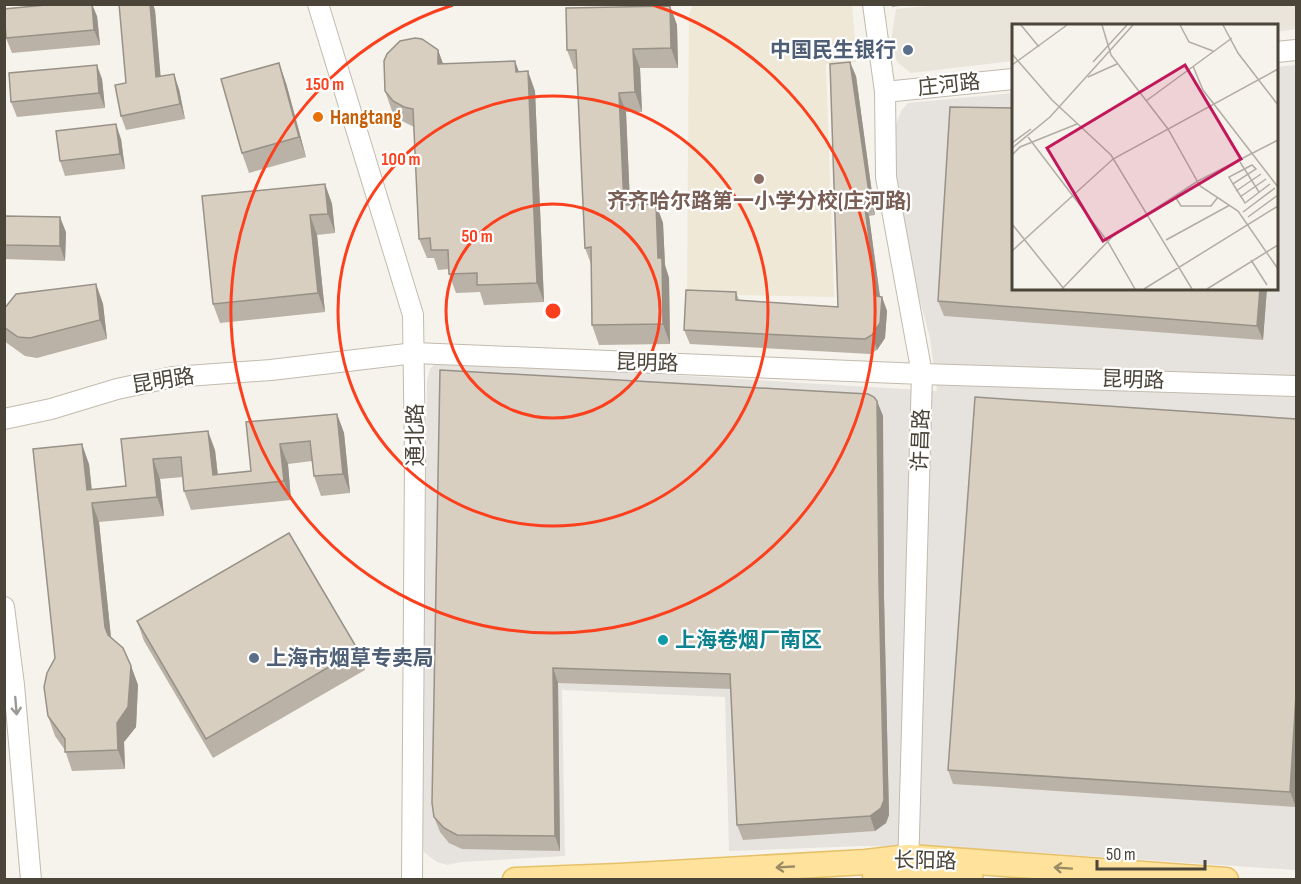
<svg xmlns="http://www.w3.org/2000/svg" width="1301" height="884" viewBox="0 0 1301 884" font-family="'Sofia Sans Condensed','Noto Sans SC',sans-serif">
	<rect width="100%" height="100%" fill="#f6f3ec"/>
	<!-- residential -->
	<polygon fill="#eae5da" points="940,5 1296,5 1296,29 1276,32 1276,26 1013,26 1013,61 911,73 897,62 891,41 896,9"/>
	<!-- industrial -->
	<polygon fill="#e6e2dd" points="1296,65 1296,870 967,848 863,846 729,851 725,697 562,690 565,856 461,862 447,865 437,862 424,852 421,832 427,381 430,369 437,361 937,391 930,338 896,211 891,161 896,124 901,111 908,103 1013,93 1013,288 1276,288 1276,67"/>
	<!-- education -->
	<polygon fill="#efe8d6" points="693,5 852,5 857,62 826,64 834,297 687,294 689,14"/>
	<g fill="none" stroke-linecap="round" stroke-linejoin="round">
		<defs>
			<g id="minor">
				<polyline points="318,4 413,315 415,459 412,880"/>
				<polyline points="873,4 885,92 886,177 922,374 908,870"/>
				<polyline points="1276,52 1296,50"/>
				<polyline points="885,92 1013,79"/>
				<polyline points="4,419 51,409 117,389 173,377 271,370 415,353 922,374 1296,386"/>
				<polyline points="4,607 14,685 31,880"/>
			</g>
			<g id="major">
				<polyline points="875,876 908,874 971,880"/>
				<polyline points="515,880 619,876 866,862 909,857 1226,880"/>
			</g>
		</defs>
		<!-- minor casing -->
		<use href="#minor" stroke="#c2bbae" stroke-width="22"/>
		<!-- major casing -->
		<use href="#major" stroke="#e6c16a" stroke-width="27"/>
		<!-- minor -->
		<use href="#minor" stroke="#fff" stroke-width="20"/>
		<!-- major -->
		<use href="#major" stroke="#ffe39c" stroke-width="24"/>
	</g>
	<!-- wall -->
	<g fill="#bab2a6">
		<polygon points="891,4 913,4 892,7"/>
		<polygon points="670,6 677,25 678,68 640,68 642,112 626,112 630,205 656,204 663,223 665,265 669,278 670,344 599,345 592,325 591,264 585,248 577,69 574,69 567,50"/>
		<polygon points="155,10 160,76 179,89 185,119 126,130 121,116 126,83"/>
		<polygon points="97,16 100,45 12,53 6,38"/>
		<polygon points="438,50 443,64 519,72 535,91 544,302 484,305 480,292 456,293 449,274 449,269 438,270 434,258 427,258 419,239 414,127 400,120 392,111 385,91"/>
		<polygon points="856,76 875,215 869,216 880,296 882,297 887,311 885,338 877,350 870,354 690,344 684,330 736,292 739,300 838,307"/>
		<polygon points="102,79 105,108 17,117 11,102"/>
		<polygon points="286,83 306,157 249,173 242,153"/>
		<polygon points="121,139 125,169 65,176 60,161"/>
		<polygon points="325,184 332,204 335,233 317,235 325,312 220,323 213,304"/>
		<polygon points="4,216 66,232 65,261 4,259"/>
		<polygon points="96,284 103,304 107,339 37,358 25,356 4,341 4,309"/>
		<polygon points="1267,288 1263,340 944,316 938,301"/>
		<polygon points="440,370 877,401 883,416 884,597 889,815 886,823 875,831 743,840 737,825 731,689 558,683 560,851 462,849 449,843 440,832 434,817"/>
		<polygon points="337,414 344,433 350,493 321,496 314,476 312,461 288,464 291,500 191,510 184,491 183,477 160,479 164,516 99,522 111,638 131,666 138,685 136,727 124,742 125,769 72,771 65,750 55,736 48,716 55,658 89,464 92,490 126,486 121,439 215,450 218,475 251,471 246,422"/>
		<polygon points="1296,419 1296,807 953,784 948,770"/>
		<polygon points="137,621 358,650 365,670 213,758 144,641"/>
	</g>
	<!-- shaded-wall -->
	<g fill="#979187">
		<polygon points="92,4 97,16 100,45 94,30"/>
		<polygon points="150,4 153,4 155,10 162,92 156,77"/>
		<polygon points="670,6 677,25 678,68 671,48"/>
		<polygon points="633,49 640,68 642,112 635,92"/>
		<polygon points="438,50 445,69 438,64"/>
		<polygon points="515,61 522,80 516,72"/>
		<polygon points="850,62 856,76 875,215 870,200"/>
		<polygon points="279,63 286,83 306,157 299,137"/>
		<polygon points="97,65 102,79 105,108 99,93"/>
		<polygon points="528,71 535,91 544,302 537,283"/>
		<polygon points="174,74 179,89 185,119 180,104"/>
		<polygon points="619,93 626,112 631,225 624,205"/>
		<polygon points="1275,121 1279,129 1275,170"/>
		<polygon points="116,124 121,139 125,169 120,154"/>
		<polygon points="325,184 332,204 335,233 328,214"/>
		<polygon points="864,201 869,216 881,305 882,297 887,311 885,338 877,350 872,335 877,296"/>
		<polygon points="656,204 663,223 665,265 669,278 670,344 663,324 658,258"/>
		<polygon points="310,215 317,235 325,312 318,293"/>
		<polygon points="60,217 66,232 65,261 60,246"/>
		<polygon points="96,284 103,304 107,339 100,320"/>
		<polygon points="1260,288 1267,288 1263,340 1257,326"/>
		<polygon points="877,401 883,416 884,597 889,815 886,823 875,831 870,816 879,582"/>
		<polygon points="337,414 344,433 350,493 343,474"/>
		<polygon points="208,431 215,450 219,487 213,475"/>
		<polygon points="82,444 89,464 93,503 92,503 99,522 112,647 105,627 87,490"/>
		<polygon points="280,444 288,464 291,500 284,481"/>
		<polygon points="153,459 160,479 164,516 157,497"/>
		<polygon points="131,666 138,685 136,727 124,742 125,769 118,750 117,723"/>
		<polygon points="553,668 558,683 560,851 555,836"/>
		<polygon points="1296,695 1296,807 1290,792"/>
	</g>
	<!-- building -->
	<g fill="#d8cfc1" stroke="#979187" stroke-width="1.5">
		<polygon points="56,4 92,4 94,30 6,38 4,9"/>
		<polygon points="119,4 150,4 156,77 174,74 180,104 121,116 115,85 126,83"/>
		<polygon points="670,6 671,48 633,49 635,92 619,93 624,205 656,204 658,258 662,258 663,324 592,325 591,247 585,248 576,50 567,50 566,8"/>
		<polygon points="415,38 422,39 438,50 438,64 515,61 516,72 528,71 537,283 477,285 477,273 449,274 448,250 431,250 430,238 419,239 413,109 404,107 393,101 385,91 384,61 387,54 400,41"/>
		<polygon points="850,62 870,200 864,201 877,296 882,297 880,323 872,335 865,339 684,330 686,290 736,292 736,300 838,307 830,64"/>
		<polygon points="279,63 299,137 242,153 221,79"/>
		<polygon points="97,65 99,93 11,102 9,73"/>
		<polygon points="950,107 1013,108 1013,288 1260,288 1257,326 938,301"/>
		<polygon points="116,124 120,154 60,161 56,131"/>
		<polygon points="325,184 328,214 310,215 318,293 213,304 202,196"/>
		<polygon points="4,216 60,217 60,246 4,245"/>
		<polygon points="96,284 100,320 30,338 18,337 4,327 4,309 16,294"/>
		<polygon points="440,370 868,394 874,397 877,401 879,582 884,800 881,808 870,816 737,825 730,674 553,668 555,836 457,835 444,828 434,817 432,803"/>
		<polygon points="975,397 1296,419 1296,695 1290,792 948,770"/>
		<polygon points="337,414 343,474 314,476 310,441 280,444 284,481 184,491 181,457 153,459 157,497 92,503 105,627 108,635 123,648 131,666 128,707 117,723 118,750 65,752 65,739 48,716 44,687 47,673 55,658 33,449 82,444 87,490 126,486 121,439 208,431 213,475 251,471 246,422"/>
		<polygon points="289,533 358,650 206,739 137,621"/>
	</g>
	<!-- one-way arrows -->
	<defs><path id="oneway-shaft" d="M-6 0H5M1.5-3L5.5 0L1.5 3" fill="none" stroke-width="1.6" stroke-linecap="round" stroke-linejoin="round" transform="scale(1.5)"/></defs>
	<use stroke="#9c9892" href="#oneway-shaft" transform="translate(16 706) rotate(85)"/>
	<g stroke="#9c8c66">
		<use href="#oneway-shaft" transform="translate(785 867) rotate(177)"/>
		<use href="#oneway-shaft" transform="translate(1063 868) rotate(-176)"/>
	</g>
	<!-- distance rings -->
	<g fill="none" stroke="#fc3f1d" stroke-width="3">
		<circle cx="553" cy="311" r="107"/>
		<circle cx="553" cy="311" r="215"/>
		<path d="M653 5A322 322 0 1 1 453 5"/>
	</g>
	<!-- markers -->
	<g fill="#5c6f8a" stroke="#fff" stroke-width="2">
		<circle cx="908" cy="50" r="6"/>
		<circle cx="254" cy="658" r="6"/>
	</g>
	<circle fill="#e8710a" stroke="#fff" stroke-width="2" cx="318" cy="117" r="6"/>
	<circle fill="#8d6e63" stroke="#fff" stroke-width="2" cx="759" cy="179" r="6"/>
	<circle fill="#0f9aa8" stroke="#fff" stroke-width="2" cx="663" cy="640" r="6"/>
	<g text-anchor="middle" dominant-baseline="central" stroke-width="4.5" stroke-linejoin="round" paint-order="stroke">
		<!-- service labels -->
		<g font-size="21" font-weight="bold" fill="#4e5e75" stroke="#fff" text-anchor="end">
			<text x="896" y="50">中国民生银行</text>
			<text x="266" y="658" text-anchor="start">上海市烟草专卖局</text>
		</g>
		<!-- street labels -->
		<g font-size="21" fill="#4b4439" stroke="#fff">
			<text transform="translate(949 85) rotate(-6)">庄河路</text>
			<text transform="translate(647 363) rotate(2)">昆明路</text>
			<text transform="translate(1133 380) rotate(2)">昆明路</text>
			<text transform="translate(163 381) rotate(-9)">昆明路</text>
			<text transform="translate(415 435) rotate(-90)">通北路</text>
			<text transform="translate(921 440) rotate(-88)">许昌路</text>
			<text transform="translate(925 861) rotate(1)">长阳路</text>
		</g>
		<!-- food labels -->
		<g font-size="21" font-weight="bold" fill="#c56008" stroke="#fff" text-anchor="start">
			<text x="330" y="117">Hangtang</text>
		</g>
		<!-- education labels -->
		<g font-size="21" font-weight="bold" fill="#785e54" stroke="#fff">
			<text x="759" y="201">齐齐哈尔路第一小学分校(庄河路)</text>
		</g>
		<!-- culture labels -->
		<g font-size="21" font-weight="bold" fill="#0d838f" stroke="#fff" text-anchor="start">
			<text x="675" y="640">上海卷烟厂南区</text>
		</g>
	</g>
	<!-- overview -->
	<g transform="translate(1012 24)">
		<rect width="266" height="266" fill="#f6f3ec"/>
		<path fill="none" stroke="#b2ada4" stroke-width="1.5" d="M9,1l18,22M90,1l9,30 57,74 32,57 38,25 40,58M168,1l9,17 24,9M211,1l15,28 40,52M0,30l40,46 59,55 81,134M81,38l34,-37M0,41l55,-40M181,42l10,24 75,97M76,53l29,-13M134,77l86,-63M16,113l80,105 27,47M0,119l19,-14M0,124l38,-31 83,-92M0,131l8,-8 57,-23M228,138l19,30M240,141l4,4 -23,15 -4,-7zM221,160l12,19 25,-19M224,167l25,-17M228,173l26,-18M164,174l5,8h30l7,-9M231,188l32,-24M236,193l30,-22M0,200l52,65M154,216l64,-35M0,227l101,-92 165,-90M239,236l16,25M50,265l51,-53 85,-55 80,-41M132,265l134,-83M195,265l71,-44"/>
		<path fill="#c2185b" fill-opacity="0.15" stroke="#c2185b" stroke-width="3" d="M173,41l56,94 -138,82 -56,-93z"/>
		<rect width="266" height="266" fill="none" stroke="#4b4439" stroke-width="3"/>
	</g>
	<circle cx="553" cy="311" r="9" fill="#fc3f1d" stroke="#fff" stroke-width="3"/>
	<g font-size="18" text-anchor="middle" font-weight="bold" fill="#fc3f1d" stroke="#fff" stroke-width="4.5" stroke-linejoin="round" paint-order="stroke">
		<text x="325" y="90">150 m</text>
		<text x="401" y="165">100 m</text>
		<text x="477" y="242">50 m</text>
	</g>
	<!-- border -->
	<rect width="1301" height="884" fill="none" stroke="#4b4439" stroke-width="12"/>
	<!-- scale -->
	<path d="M1097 860v9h108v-9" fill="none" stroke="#4b4439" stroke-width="3"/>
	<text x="1106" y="860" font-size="18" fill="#4b4439" stroke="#ffffff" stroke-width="4.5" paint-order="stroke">50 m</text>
</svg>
